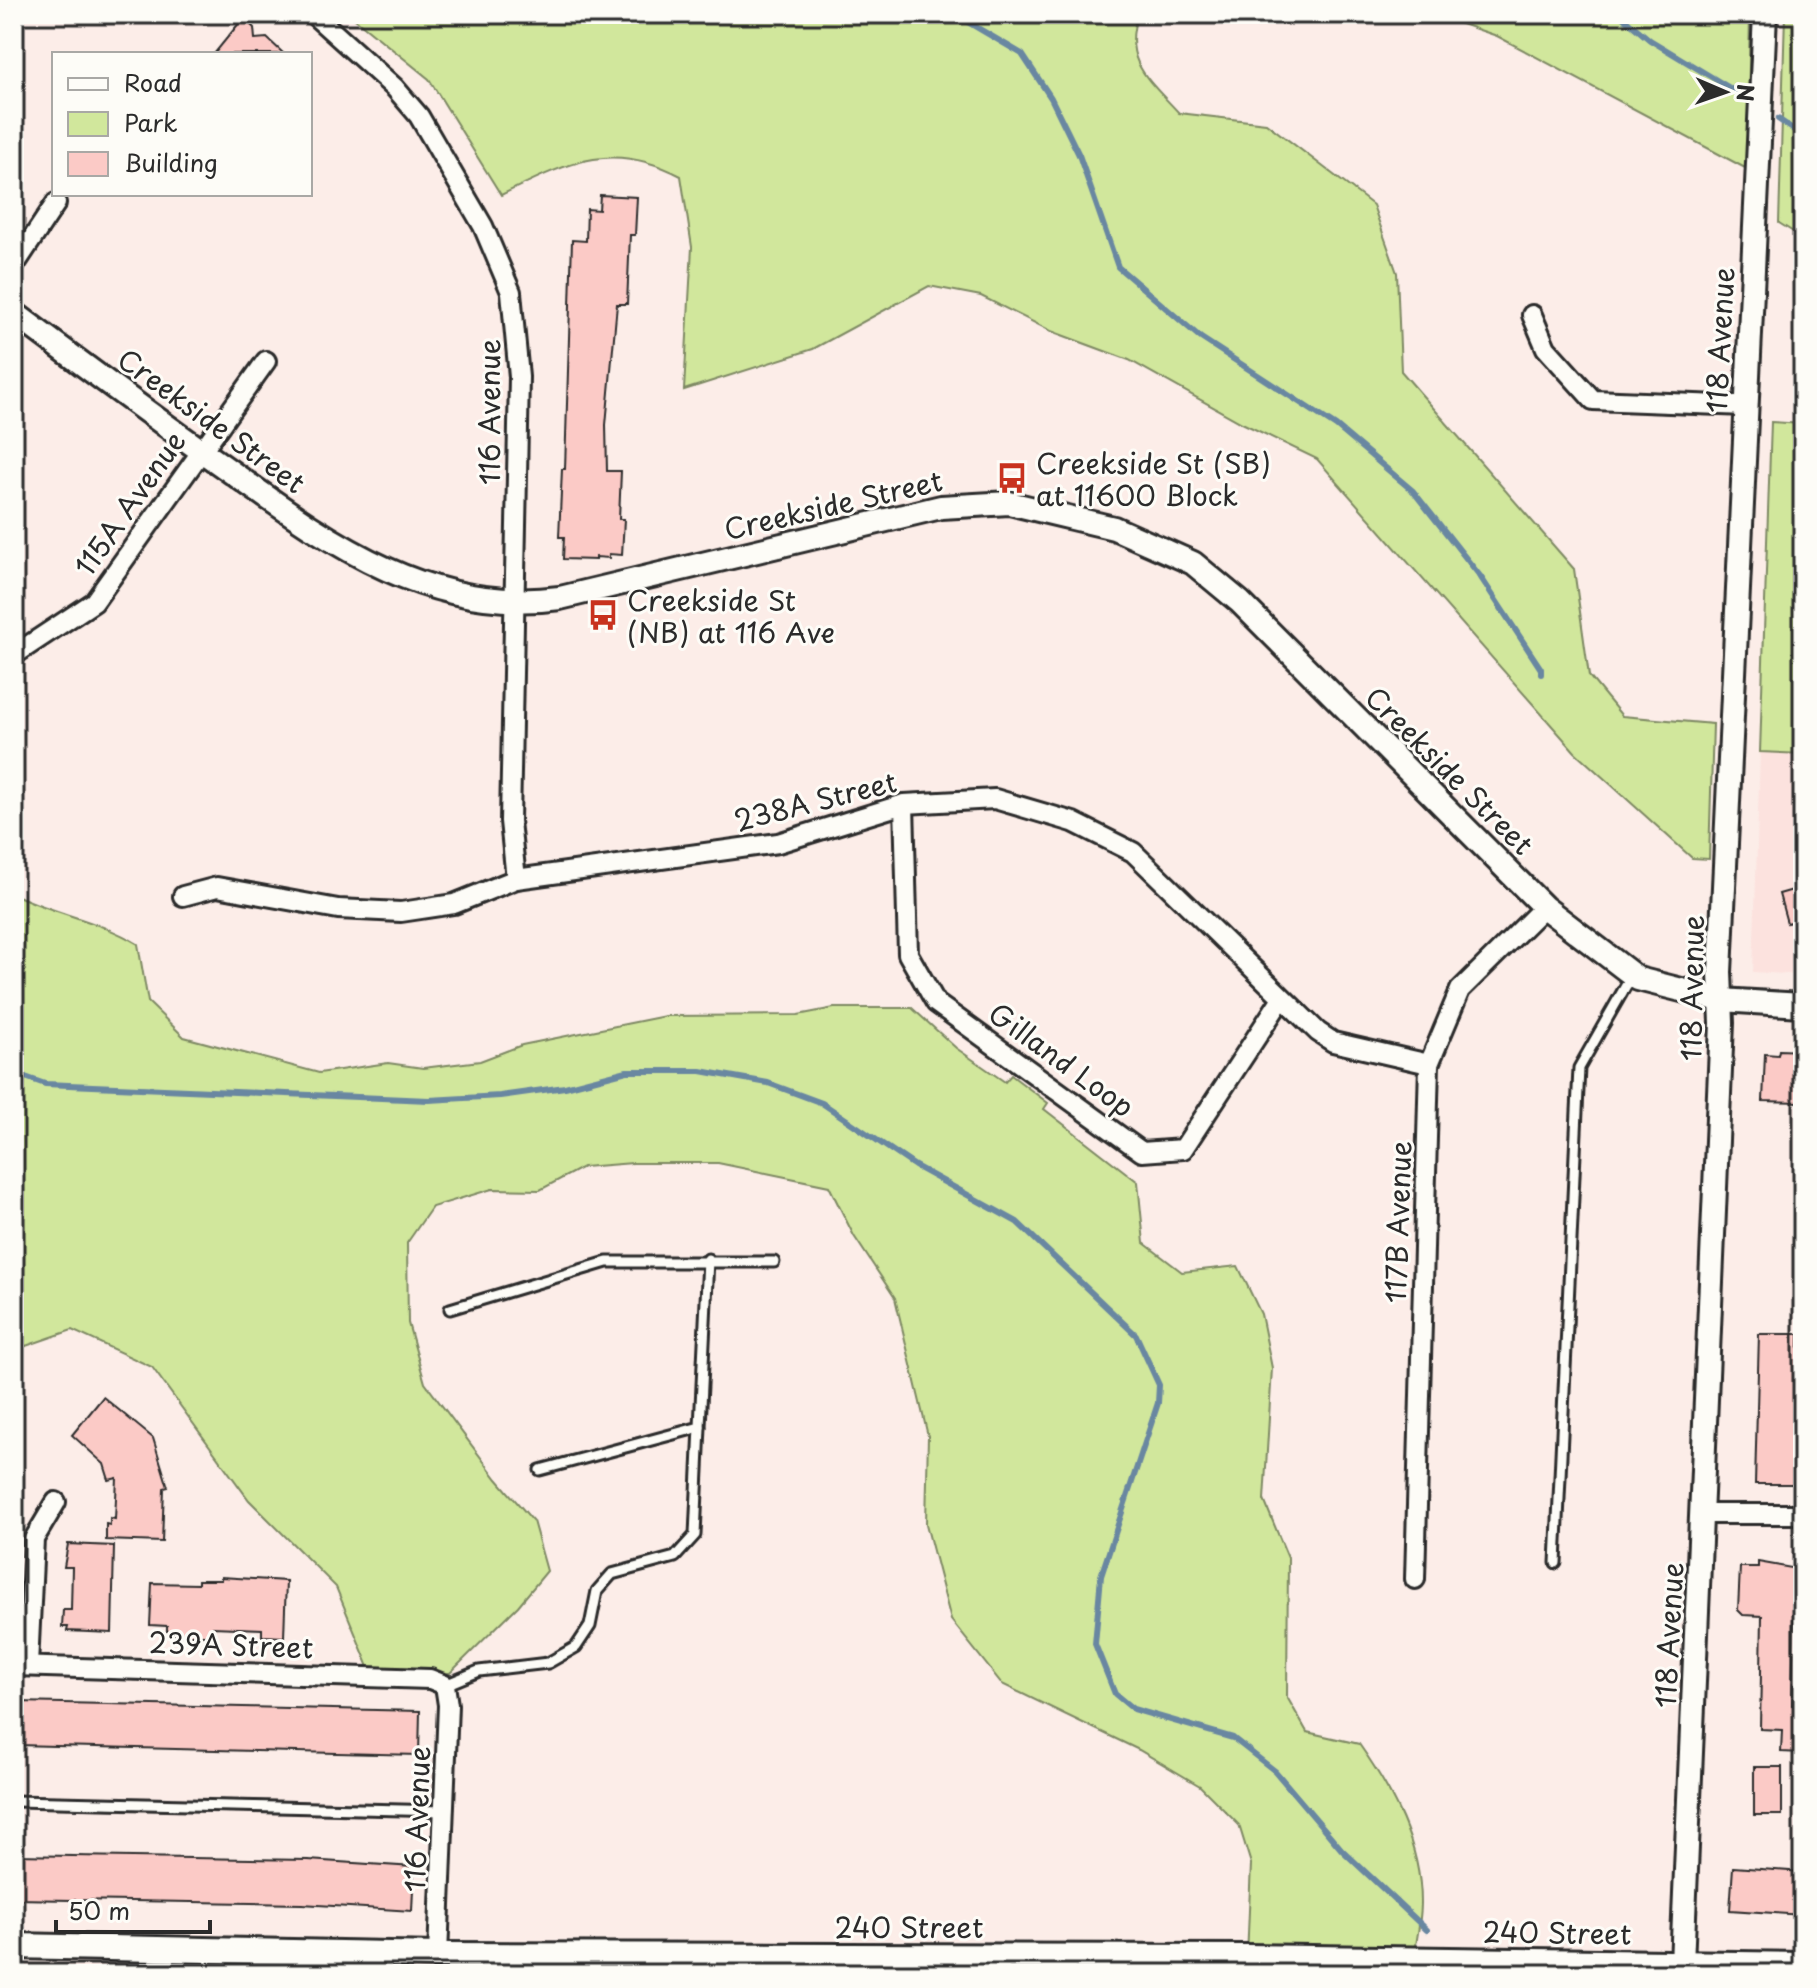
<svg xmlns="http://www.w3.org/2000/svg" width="1817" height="1988" viewBox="0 0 1817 1988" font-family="'Playpen Sans',sans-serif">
	<rect width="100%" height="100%" fill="#fcede8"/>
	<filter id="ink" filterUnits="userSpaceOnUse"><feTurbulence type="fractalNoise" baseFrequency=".0125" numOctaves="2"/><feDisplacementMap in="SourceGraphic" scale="16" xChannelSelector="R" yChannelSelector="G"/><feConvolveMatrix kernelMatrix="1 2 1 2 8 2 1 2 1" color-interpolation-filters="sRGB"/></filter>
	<g filter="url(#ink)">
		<!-- built -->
		<polygon fill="#fce2de" points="1760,752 1803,754 1803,975 1753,972"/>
		<!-- green -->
		<g fill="#d1e79c" stroke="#7e8964" stroke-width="2">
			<path d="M349,14h789c-17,47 12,67 41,99l87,10 107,82 24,68 4,98 173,198 15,107 33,40 91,8 -4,135 -17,-1 -117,-106 -258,-293 -75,-36 -113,-63 -78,-29 -70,-35 -52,-10 -116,63 -129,41 8,-143 -11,-71c-70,-37 -113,-13 -180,19l-72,-116z"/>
			<polygon points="1432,14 1750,14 1747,169 1497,36"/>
			<polygon points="1785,14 1803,14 1803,238 1779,223"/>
			<polygon points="1771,422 1803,424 1803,754 1760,752"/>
			<path d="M14,894c40,20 85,26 124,50l10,58 36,35 135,36 69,-10 35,5 57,-7 42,-16 143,-29 133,-1 36,-7h78l44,40 49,34 6,-7 37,28 -4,6 94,73 6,61 38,29 56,-6 23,48 11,54 -8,132 24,58 -1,139 20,35 52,12c33,47 62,100 62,159 0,19 -5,38 -7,56l-167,-2 4,-93 -12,-39 -39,-39 -61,-36 -137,-66 -51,-64 -25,-96 2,-88 -33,-138 -41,-62 -25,-50 -111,-23h-85l-50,4 -43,23 -48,-1 -60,18 -25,36 1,80 17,60 72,96 36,42 14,50 -29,35 -68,67 -79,-1 -35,-85 -87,-87 -97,-133 -80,-37 -58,20z"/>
		</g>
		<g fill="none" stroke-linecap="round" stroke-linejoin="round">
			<!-- stream -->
			<g stroke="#6987a1" stroke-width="6">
				<polyline points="954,14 1022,54 1051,98 1079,155 1118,267 1201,338 1336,426 1413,491 1480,576 1541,669 1541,674"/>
				<polyline points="1619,14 1650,40 1743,96"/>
				<polyline points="1778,119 1803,136"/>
				<polyline points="14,1073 45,1084 429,1100 500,1096 565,1087 627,1071 701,1071 768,1083 822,1103 915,1166 1017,1222 1136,1335 1159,1385 1158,1403 1101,1576 1095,1644 1115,1694 1133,1709 1233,1738 1275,1771 1342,1850 1427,1930"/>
			</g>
		</g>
		<!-- building -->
		<g fill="#fbcac6" stroke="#2b2b2b" stroke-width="2">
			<polygon points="247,21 254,28 255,39 267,38 284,54 214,54 240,22"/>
			<polygon points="600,195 637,197 635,235 630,235 627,304 617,304 606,425 607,471 621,471 619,519 624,519 622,555 609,554 609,558 596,557 596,560 563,559 564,537 559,537 562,469 565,469 572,240 586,241 587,209 599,210"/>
			<polygon points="1803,887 1803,919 1787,923 1779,894"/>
			<polygon points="1779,1050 1803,1051 1803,1102 1763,1101 1765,1054 1778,1055"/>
			<polygon points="1759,1334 1799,1334 1797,1484 1755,1484"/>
			<polygon points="103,1397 153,1438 168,1487 164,1488 162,1542 106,1540 106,1524 110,1525 110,1518 115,1519 117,1478 109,1480 104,1464 72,1435"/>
			<polygon points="68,1544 114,1546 112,1633 67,1631 68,1627 62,1627 63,1610 71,1610 72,1567 64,1567"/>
			<polygon points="1758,1562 1803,1570 1803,1614 1794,1614 1792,1705 1803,1706 1803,1753 1781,1752 1782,1730 1760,1729 1762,1616 1743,1615 1738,1610 1740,1567 1758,1567"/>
			<polygon points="221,1577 286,1581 284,1637 262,1636 262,1629 213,1627 212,1635 175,1635 175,1632 167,1631 167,1626 150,1625 152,1583 198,1584 198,1580 221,1580"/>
			<polygon points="18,1702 420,1711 419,1755 17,1745"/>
			<rect x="1754" y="1767" width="28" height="48"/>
			<polygon points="14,1855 308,1860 414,1867 412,1911 302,1904 14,1899"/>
			<polygon points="1733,1867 1803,1872 1803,1915 1730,1910"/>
		</g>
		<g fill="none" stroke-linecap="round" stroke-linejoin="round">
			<defs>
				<g id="service">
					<polyline points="450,1309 607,1262 774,1262"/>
					<polyline points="540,1470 700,1427 708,1259"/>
					<polyline points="1556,1563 1579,1068 1632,975"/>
					<polyline points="445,1685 479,1671 548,1663 576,1647 590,1626 597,1591 612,1574 675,1557 695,1535 700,1427"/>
					<polyline points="14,1801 444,1811"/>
				</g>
				<g id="minor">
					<polyline points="313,14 395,88 419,116 483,226 511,292 519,377 510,821 516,879"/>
					<polyline points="14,266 56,203"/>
					<polyline points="1532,315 1546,348 1593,400 1746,406"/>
					<polyline points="14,655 94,602 266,361"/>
					<polyline points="904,804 908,954 936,1003 1142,1152 1183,1149 1282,998"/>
					<polyline points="183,896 217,887 338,909 401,912 454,904 516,879 778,843 904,804 995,799 1073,822 1133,852 1318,1032 1333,1042 1429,1064"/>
					<polyline points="1703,1514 1803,1514"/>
					<polyline points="1415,1579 1429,1064 1460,990 1544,907"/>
					<polyline points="28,1665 34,1539 56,1502"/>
					<polyline points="14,1666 430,1679 445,1685 448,1705 438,1955"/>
				</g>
				<g id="tertiary">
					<path d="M14,313c68,51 136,102 206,151 103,73 205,152 340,134l381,-91 68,-4 105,25 79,35 47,39 304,305 94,72 83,21 82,5"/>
					<polyline points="1682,1964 1722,1023 1720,972 1765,14"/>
				</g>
				<polyline id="secondary" points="14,1946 438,1955 1247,1957 1803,1965"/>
			</defs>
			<!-- service casing -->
			<use href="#service" stroke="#2b2b2b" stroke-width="15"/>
			<!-- minor casing -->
			<use href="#minor" stroke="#2b2b2b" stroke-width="24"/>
			<!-- tertiary casing -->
			<use href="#tertiary" stroke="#2b2b2b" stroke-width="28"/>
			<!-- secondary casing -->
			<use href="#secondary" stroke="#2b2b2b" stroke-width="30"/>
			<!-- service -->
			<use href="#service" stroke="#fdfcf7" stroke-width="9"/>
			<!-- minor -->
			<use href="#minor" stroke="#fdfcf7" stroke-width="18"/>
			<!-- tertiary -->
			<use href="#tertiary" stroke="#fdfcf7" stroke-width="22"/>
			<!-- secondary -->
			<use href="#secondary" stroke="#fdfcf7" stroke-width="24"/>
		</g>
	</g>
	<!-- icons -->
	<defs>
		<symbol id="bus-bare" viewBox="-9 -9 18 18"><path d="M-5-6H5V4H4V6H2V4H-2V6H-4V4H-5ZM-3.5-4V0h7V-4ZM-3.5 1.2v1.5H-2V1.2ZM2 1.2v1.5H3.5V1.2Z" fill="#c8321e" stroke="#fdfcf7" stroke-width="2.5" paint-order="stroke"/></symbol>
	</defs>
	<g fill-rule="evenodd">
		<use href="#bus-bare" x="990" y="456" width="44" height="44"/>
		<use href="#bus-bare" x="581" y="593" width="44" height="44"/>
	</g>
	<g text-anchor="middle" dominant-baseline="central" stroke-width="6" stroke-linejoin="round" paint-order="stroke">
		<!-- street labels -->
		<g font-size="28" fill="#2b2b2b" stroke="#fdfcf7">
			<text transform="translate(1719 340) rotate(-87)">118 Avenue</text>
			<text transform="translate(488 412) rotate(-90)">116 Avenue</text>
			<text transform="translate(212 420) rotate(36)">Creekside Street</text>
			<text transform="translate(129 503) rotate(-55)">115A Avenue</text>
			<text transform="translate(833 504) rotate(-13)">Creekside Street</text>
			<text transform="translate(1450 770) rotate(45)">Creekside Street</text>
			<text transform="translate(815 800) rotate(-14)">238A Street</text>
			<text transform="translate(1691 988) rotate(-89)">118 Avenue</text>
			<text transform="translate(1062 1059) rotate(36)">Gilland Loop</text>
			<text transform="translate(1397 1222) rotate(-88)">117B Avenue</text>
			<text transform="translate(1668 1635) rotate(-87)">118 Avenue</text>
			<text transform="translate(231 1644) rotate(2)">239A Street</text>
			<text transform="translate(416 1819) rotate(-88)">116 Avenue</text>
			<text x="909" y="1926">240 Street</text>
			<text transform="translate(1557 1932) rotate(1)">240 Street</text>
		</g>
		<!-- poi labels -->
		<g font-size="28" fill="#2b2b2b" stroke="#fdfcf7" text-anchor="start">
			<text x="1036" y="462">Creekside St (SB)<tspan x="1036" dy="32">at 11600 Block</tspan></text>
			<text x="627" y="599">Creekside St<tspan x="627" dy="32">(NB) at 116 Ave</tspan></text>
		</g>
	</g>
	<!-- margin -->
	<rect width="1817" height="1988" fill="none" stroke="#fdfcf7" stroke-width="48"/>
	<rect x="24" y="24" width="1769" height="1940" fill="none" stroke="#2b2b2b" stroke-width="3" filter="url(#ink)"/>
	<!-- legend -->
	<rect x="52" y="52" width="260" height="144" fill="#fdfcf7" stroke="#a9a8a5" stroke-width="2"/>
	<rect x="68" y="78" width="40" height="12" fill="#fdfcf7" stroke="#a9a8a5" stroke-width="2"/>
	<text x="124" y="92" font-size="24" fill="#2b2b2b">Road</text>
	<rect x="68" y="112" width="40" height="24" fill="#d1e79c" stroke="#a9a8a5" stroke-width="2"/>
	<text x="124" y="132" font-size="24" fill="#2b2b2b">Park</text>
	<rect x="68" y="152" width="40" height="24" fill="#fbcac6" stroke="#a9a8a5" stroke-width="2"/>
	<text x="124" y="172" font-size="24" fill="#2b2b2b">Building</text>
	<!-- north arrow -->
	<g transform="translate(1725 92) rotate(92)" stroke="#fdfcf7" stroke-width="6" paint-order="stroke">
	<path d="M0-6L14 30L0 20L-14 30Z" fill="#2b2b2b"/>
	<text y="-12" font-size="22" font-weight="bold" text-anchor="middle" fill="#2b2b2b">N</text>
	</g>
	<!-- scale -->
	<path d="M56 1920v12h154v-12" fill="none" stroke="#2b2b2b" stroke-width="4"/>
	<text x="68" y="1920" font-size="24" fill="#2b2b2b" stroke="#fdfcf7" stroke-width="6" paint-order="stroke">50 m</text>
</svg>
